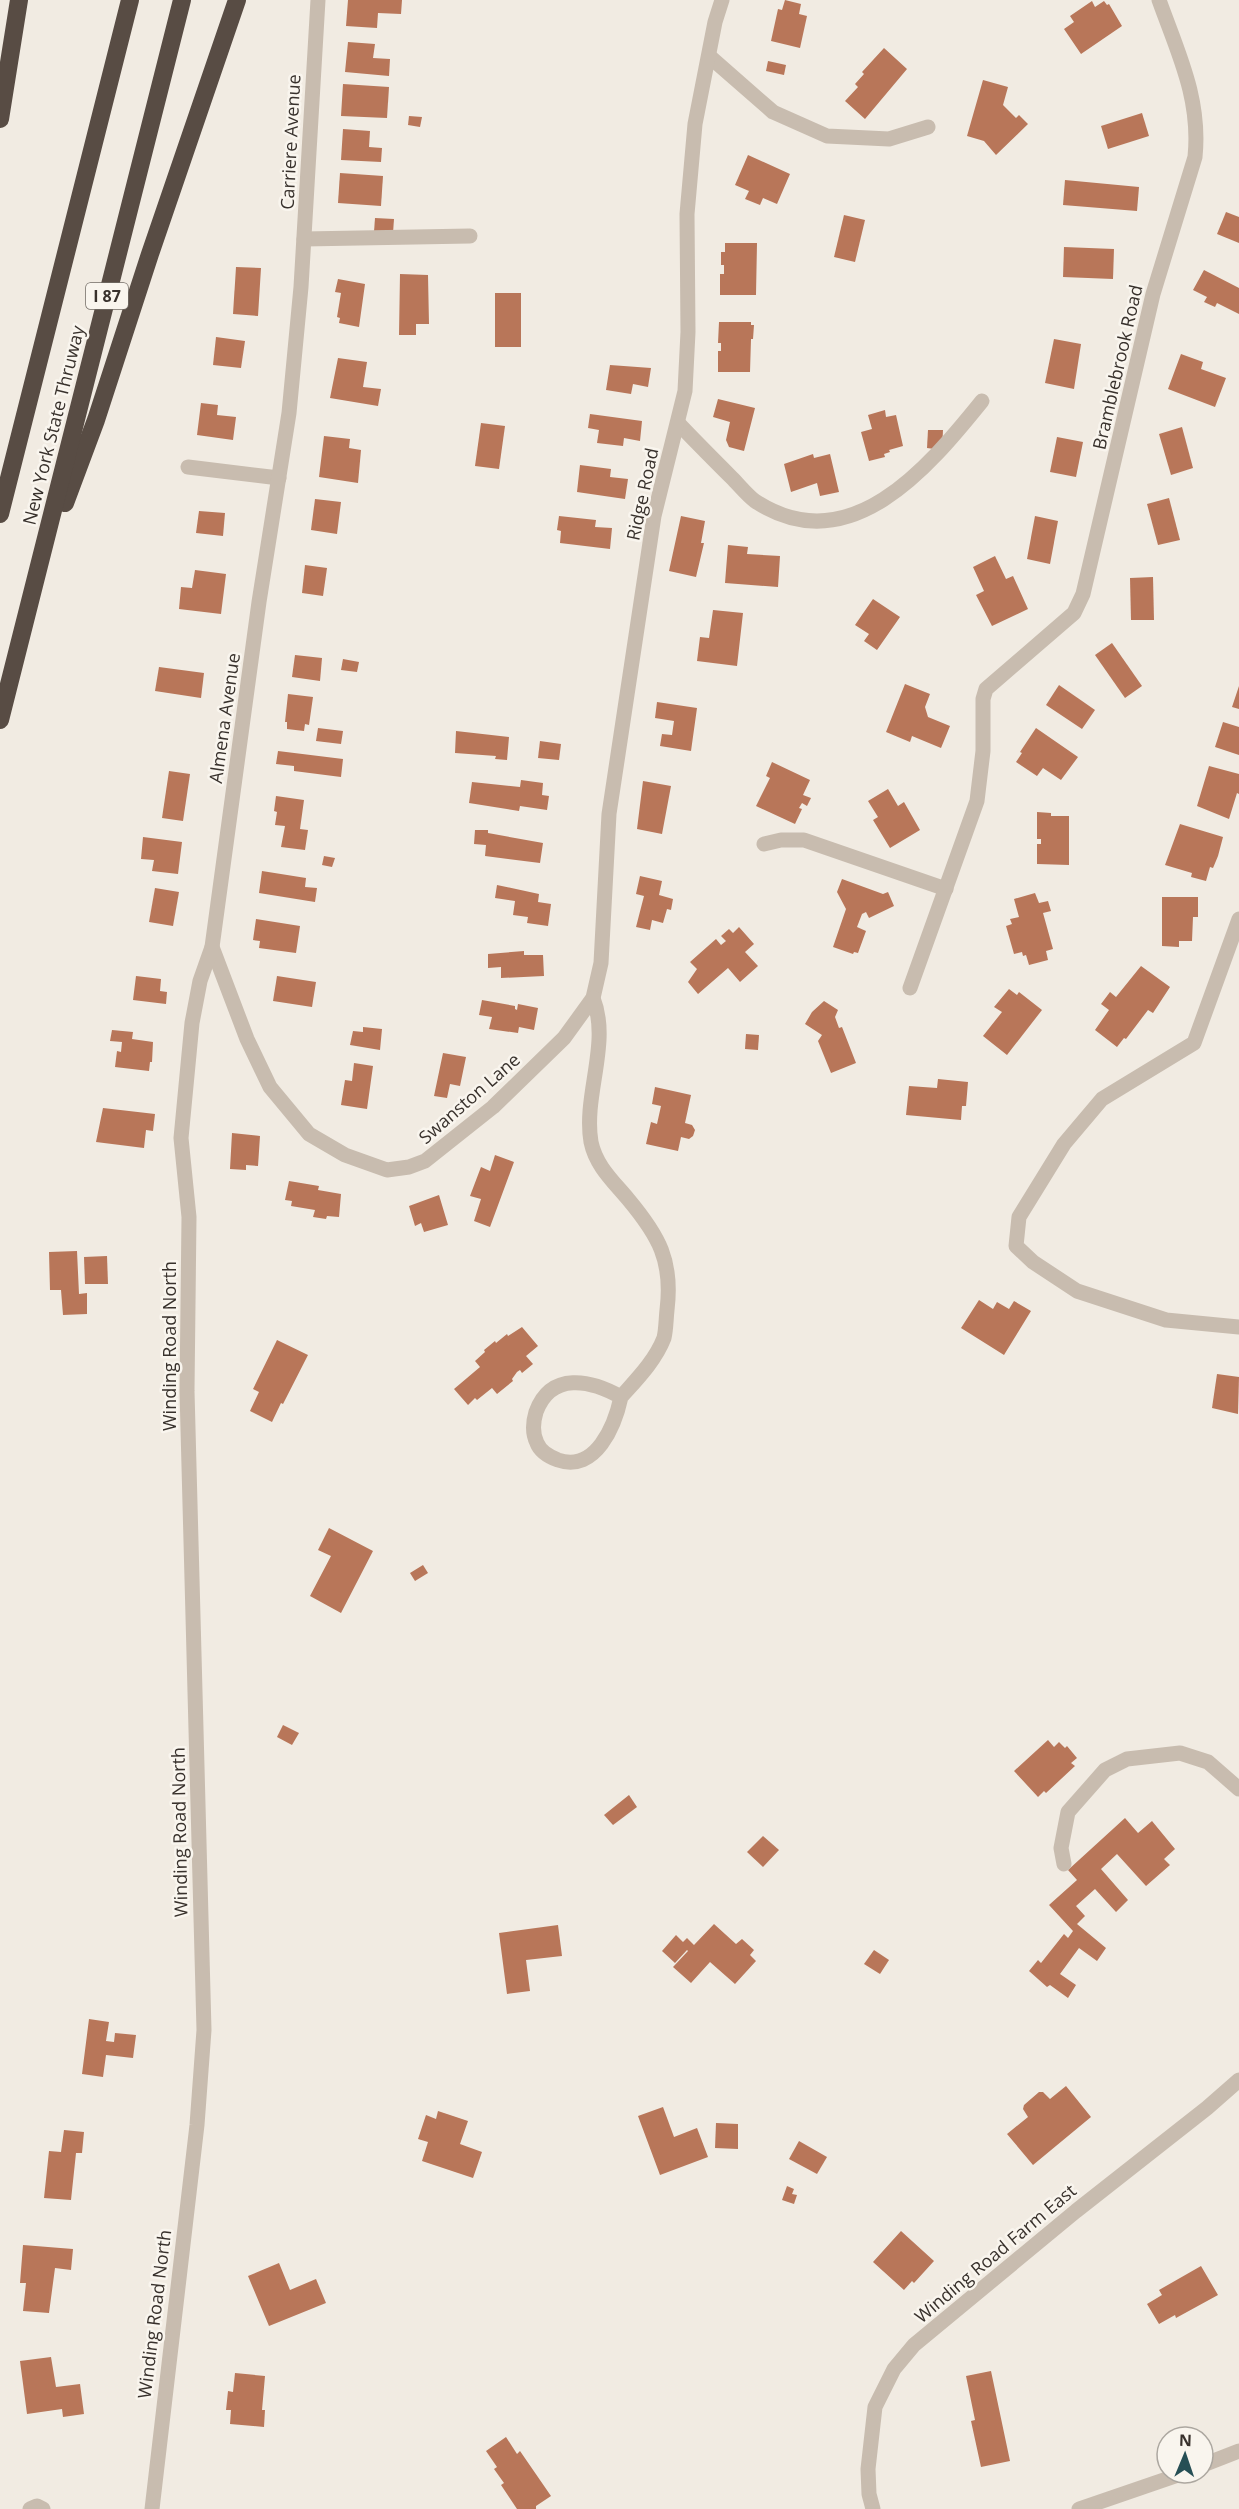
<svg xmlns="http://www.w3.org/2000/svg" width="1239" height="2509" viewBox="0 0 1239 2509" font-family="'Open Sans',sans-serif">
	<rect width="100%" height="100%" fill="#f1ebe2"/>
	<!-- building -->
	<g fill="#b87659">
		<polygon points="348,0 402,0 401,14 378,13 377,28 346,26"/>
		<polygon points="785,0 801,4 799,14 807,16 800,48 771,41 778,9 782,10"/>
		<polygon points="1092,1 1095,7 1104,1 1107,5 1109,4 1122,26 1081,54 1064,29 1074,22 1070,16"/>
		<polygon points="348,42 375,44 373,58 390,59 389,76 345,72"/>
		<polygon points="884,48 907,69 865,119 845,101 858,87 855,84 864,74 862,72"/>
		<polygon points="768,61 786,65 784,75 766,71"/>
		<polygon points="983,80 1008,87 1003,105 1016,118 1019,115 1028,124 996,155 984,141 967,136"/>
		<polygon points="343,84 389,87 387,118 341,116"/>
		<polygon points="1142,113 1149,136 1108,149 1101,126"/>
		<polygon points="409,116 422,117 420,127 408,125"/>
		<polygon points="343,129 370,131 369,147 382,148 381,162 341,160"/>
		<polygon points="748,155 790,174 777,204 763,198 760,205 745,199 749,191 735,185"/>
		<polygon points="340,173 383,176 381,206 338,203"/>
		<polygon points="1065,180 1139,187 1137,211 1063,205"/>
		<polygon points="1226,212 1239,217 1239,243 1217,234"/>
		<polygon points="844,215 865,220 855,262 834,257"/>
		<polygon points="375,218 394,219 393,233 374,232"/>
		<polygon points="725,243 757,243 756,295 720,295 720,274 724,274 724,265 721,265 721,252 725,252"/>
		<polygon points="1064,247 1114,249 1113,279 1063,277"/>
		<polygon points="236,267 261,268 258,316 233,314"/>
		<polygon points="1204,270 1239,288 1239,314 1217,303 1215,307 1204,302 1207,297 1193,290"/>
		<polygon points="400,274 428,275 429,324 416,324 416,335 399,335"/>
		<polygon points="338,279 365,284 359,327 339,323 340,318 337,317 341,293 335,292"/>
		<rect x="495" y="293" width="26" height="54"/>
		<polygon points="719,322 751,322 751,325 754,325 753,339 751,339 750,372 718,372 718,351 721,351 721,343 718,343"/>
		<polygon points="216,337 245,341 241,368 213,365"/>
		<polygon points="1054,339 1081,344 1074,389 1045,383"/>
		<polygon points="1181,354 1203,362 1201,369 1226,378 1215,407 1168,389"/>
		<polygon points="338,358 367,362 363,387 381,389 378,406 330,398"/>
		<polygon points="610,365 651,368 648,387 633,384 631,394 606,390"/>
		<polygon points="718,399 755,408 744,451 729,447 726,440 730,422 713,417"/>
		<polygon points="201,403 218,405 217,415 236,417 233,440 197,435"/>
		<polygon points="885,410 886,417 896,415 903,446 889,450 890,452 884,454 885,457 869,461 861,432 872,429 868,415"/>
		<polygon points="590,414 642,421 640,441 624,438 623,446 597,443 599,430 588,428"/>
		<polygon points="481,423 505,426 499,469 475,466"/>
		<polygon points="1182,427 1193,468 1171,475 1159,434"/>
		<polygon points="928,430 943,430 942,450 927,448"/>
		<polygon points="324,436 350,439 349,448 361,450 358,483 319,477"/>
		<polygon points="1057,437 1083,442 1076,477 1050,472"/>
		<polygon points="813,454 814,458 830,454 839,492 820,496 817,483 791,492 784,464"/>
		<polygon points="580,465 611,469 610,477 628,479 625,499 577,492"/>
		<polygon points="1169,498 1180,540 1158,545 1147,504"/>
		<polygon points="315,499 341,502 337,534 311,530"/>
		<polygon points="199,511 225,513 223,536 196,533"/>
		<polygon points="559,516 596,520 595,527 612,528 610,549 560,543 561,531 557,530"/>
		<polygon points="681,516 705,521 701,543 704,543 696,577 669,571"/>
		<polygon points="1035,516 1058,521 1050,564 1027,559"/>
		<polygon points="728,545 748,547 747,554 780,556 778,587 725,583"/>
		<polygon points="995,556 1006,579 1013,576 1028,609 992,626 976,595 984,591 973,567"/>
		<polygon points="305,565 327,568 323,596 302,593"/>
		<polygon points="195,570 226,574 221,614 179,609 181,587 192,588"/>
		<polygon points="1153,577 1154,620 1131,620 1130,578"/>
		<polygon points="873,599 900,617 877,650 864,641 869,634 855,625"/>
		<polygon points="713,610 743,613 737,666 697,661 700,637 709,638"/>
		<polygon points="1112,643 1142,686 1125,698 1095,655"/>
		<polygon points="295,655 322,658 320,681 292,677"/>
		<polygon points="343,659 359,662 357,672 341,670"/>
		<polygon points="159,667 204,673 201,698 155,691"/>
		<polygon points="905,684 930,694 925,707 928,717 950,726 941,748 912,736 910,742 886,732"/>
		<polygon points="1059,685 1095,710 1082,729 1046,705"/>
		<polygon points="1239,686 1239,709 1232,707"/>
		<polygon points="288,694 313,697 309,725 305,724 304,731 287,729 287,722 285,722"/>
		<polygon points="657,702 697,708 691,751 660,746 662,734 672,735 674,721 655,718"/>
		<polygon points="1223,722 1239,727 1239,755 1215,747"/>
		<polygon points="318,728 343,731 341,744 316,741"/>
		<polygon points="1036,728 1078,757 1061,780 1043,768 1037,776 1016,762 1022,753 1020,752"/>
		<polygon points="456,731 509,737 507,760 495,759 496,756 455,753"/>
		<polygon points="540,741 561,744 559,760 538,758"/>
		<polygon points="278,751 343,759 341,777 294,771 294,766 276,764"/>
		<polygon points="772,762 810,780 803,795 811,798 807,806 802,803 799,808 802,809 795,824 756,806 770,778 766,776"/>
		<polygon points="1209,766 1239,774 1239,794 1237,793 1229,819 1197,806"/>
		<polygon points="169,771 190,774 183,821 162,818"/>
		<polygon points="521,780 543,783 542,795 549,796 547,810 520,806 519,811 469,803 472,782 520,787"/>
		<polygon points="643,781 671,786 662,834 637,829"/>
		<polygon points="888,789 898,806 904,802 920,830 890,848 873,820 878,817 868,801"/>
		<polygon points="276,796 304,800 300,829 308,830 305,850 281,847 285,826 275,825 277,812 274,811"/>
		<polygon points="1037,812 1051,813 1051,816 1069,816 1069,865 1037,864 1037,844 1041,844 1041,839 1037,839"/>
		<polygon points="1180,824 1223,837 1218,856 1213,868 1210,867 1206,881 1191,877 1192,873 1165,865"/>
		<polygon points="475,830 488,830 488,833 543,843 540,863 485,856 486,845 474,844"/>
		<polygon points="143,837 182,842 178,874 152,871 154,860 141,859"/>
		<polygon points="324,856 335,858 332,867 322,865"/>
		<polygon points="262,871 306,878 305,887 317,888 315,902 259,893"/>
		<polygon points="640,876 662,881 659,895 673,899 671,910 667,909 663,923 652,920 650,930 636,927 644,896 636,894"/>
		<polygon points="842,879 883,894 888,892 894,906 869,918 866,912 862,914 857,927 866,931 858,953 854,952 853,954 833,947 846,909 837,892"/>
		<polygon points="497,885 539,894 538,902 551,904 548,926 527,923 528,917 513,915 515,901 495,898"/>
		<polygon points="155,888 179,892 173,926 149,922"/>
		<polygon points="1035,893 1039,903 1048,901 1051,911 1043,913 1053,949 1046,951 1048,960 1029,965 1026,955 1023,956 1022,952 1014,954 1006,926 1012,924 1010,919 1019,917 1014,899"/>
		<polygon points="1162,897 1198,897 1198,917 1193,917 1192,941 1179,941 1179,947 1162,946"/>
		<polygon points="256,919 300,926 296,953 259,948 260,941 253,940"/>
		<polygon points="739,927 754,944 745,952 758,966 740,982 728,968 698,994 688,982 697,969 690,962 716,939 721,945 726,941 721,936 729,929 733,933"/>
		<polygon points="524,951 524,955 543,955 544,976 501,978 501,967 488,968 488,954"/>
		<polygon points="1141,966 1170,987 1153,1013 1148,1010 1126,1039 1124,1038 1117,1047 1095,1030 1109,1010 1101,1004 1110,992 1116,997"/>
		<polygon points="136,976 161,979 160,991 167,992 166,1004 133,1000"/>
		<polygon points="277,976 316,982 312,1007 273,1001"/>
		<polygon points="1009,989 1017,995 1019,992 1042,1010 1007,1055 983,1036 1002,1012 994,1007"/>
		<polygon points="482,1000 515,1006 515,1009 517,1010 518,1004 538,1008 534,1030 519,1027 518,1033 489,1029 492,1017 479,1015"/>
		<polygon points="824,1001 838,1010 835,1017 839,1028 842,1027 856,1063 831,1073 818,1041 822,1035 805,1024 812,1012"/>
		<polygon points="363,1027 382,1029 380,1050 350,1045 353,1031 363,1032"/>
		<polygon points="112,1030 133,1032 132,1039 153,1042 152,1062 150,1062 149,1071 115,1067 117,1051 121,1052 122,1042 110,1041"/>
		<polygon points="746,1034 759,1035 758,1050 745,1049"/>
		<polygon points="443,1053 466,1057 460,1086 450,1084 447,1098 434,1096"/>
		<polygon points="354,1063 373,1066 367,1109 341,1105 345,1080 352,1081"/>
		<polygon points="938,1079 968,1082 966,1106 962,1106 961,1120 906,1115 909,1086 937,1088"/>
		<polygon points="655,1087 691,1095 685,1123 692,1125 695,1130 693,1136 689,1139 681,1137 678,1151 646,1144 651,1122 657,1124 661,1106 652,1104"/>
		<polygon points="103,1108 155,1114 153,1131 146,1130 144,1148 96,1142"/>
		<polygon points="232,1133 260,1136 258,1166 246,1165 246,1170 230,1169"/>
		<polygon points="495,1155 514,1162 490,1227 474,1221 481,1199 470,1196 481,1167 490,1171"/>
		<polygon points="289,1181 319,1186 318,1190 341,1194 339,1217 327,1216 326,1219 313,1217 315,1210 291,1206 292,1201 285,1200"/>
		<polygon points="439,1195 448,1225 424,1232 421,1223 415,1226 409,1206"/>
		<polygon points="77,1251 79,1294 87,1293 87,1314 63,1315 61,1290 50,1290 49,1252"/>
		<polygon points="107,1256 108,1284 85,1284 84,1257"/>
		<polygon points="979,1300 993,1309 997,1302 1009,1309 1014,1301 1031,1311 1004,1355 961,1328"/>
		<polygon points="522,1327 538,1346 526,1356 533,1364 522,1373 520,1370 517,1372 512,1379 513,1381 497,1394 492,1388 477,1400 475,1398 468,1405 454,1389 480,1367 475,1361 485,1352 484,1350 495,1341 496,1343 507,1334 508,1336"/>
		<polygon points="277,1340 308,1355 283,1404 281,1403 272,1422 250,1411 259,1392 253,1389"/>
		<polygon points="1217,1374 1239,1377 1238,1414 1212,1408"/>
		<polygon points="329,1528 373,1551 341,1613 310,1596 331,1556 318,1550"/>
		<polygon points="423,1565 428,1573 415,1581 410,1573"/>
		<polygon points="283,1725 299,1733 292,1745 277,1737"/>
		<polygon points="1048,1740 1054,1747 1059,1742 1065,1748 1067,1746 1077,1758 1071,1763 1075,1766 1046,1793 1044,1791 1038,1797 1014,1771"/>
		<polygon points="629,1795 637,1807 613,1825 604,1815"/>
		<polygon points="1125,1818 1138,1833 1152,1821 1175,1849 1164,1859 1170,1865 1146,1886 1117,1854 1101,1869 1128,1900 1116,1912 1095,1889 1076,1906 1085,1916 1077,1924 1106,1948 1097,1961 1079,1948 1060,1974 1076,1985 1068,1998 1050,1985 1047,1987 1029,1971 1038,1960 1041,1963 1064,1934 1068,1938 1073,1931 1049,1905 1077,1880 1068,1870"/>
		<polygon points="763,1836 779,1850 763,1867 747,1852"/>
		<polygon points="714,1924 736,1944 742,1939 754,1950 750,1955 756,1961 735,1984 710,1962 691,1983 673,1967 688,1951 687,1950 675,1963 662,1951 676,1935 683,1942 687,1938 694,1945"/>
		<polygon points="558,1925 562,1956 526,1960 530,1991 507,1994 499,1933"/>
		<polygon points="874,1950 889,1960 880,1974 864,1964"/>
		<polygon points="89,2019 109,2022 106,2041 114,2042 115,2033 136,2035 133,2058 106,2055 103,2077 82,2074"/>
		<polygon points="1066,2086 1091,2117 1033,2165 1007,2134 1028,2117 1023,2109 1024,2105 1039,2092 1043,2092 1050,2099"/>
		<polygon points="663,2107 674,2137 697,2128 708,2157 660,2175 638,2116"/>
		<polygon points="438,2111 468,2121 460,2144 482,2152 473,2178 422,2161 428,2142 418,2139 426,2115 436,2119"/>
		<polygon points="716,2123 738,2124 738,2149 715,2148"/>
		<polygon points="64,2130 84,2132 82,2153 76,2153 71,2200 44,2198 49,2151 61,2152"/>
		<polygon points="799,2141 827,2157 817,2174 789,2159"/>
		<polygon points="787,2186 794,2189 792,2194 797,2195 794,2204 782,2200"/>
		<polygon points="901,2231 934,2261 914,2283 912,2281 904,2290 873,2262"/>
		<polygon points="23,2245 73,2249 71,2270 55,2268 49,2313 23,2311 26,2283 20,2283"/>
		<polygon points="279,2263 290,2290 316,2279 326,2303 269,2326 248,2276"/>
		<polygon points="1201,2266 1218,2295 1176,2318 1175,2315 1159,2324 1147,2304 1162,2295 1159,2290"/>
		<polygon points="51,2357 56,2387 80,2384 84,2414 63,2417 62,2409 27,2414 20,2361"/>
		<polygon points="991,2371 1010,2461 981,2467 971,2421 975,2420 966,2376"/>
		<polygon points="235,2373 265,2376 262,2410 265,2410 264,2427 230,2424 231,2410 226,2410 228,2391 233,2392"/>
		<polygon points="506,2437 517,2454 520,2451 551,2496 536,2506 536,2509 517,2509 501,2485 504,2483 494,2469 497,2467 486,2451"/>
	</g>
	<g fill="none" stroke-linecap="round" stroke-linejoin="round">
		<!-- minor -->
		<g stroke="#c8bcaf" stroke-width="15">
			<polyline points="709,56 773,112 827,136 889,139 928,127"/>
			<polyline points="304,239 470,236"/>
			<path d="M678,423c18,19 36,37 54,55 7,7 15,17 23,23 94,62 173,-33 227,-100"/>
			<polyline points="188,467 279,478"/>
			<polyline points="764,844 781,840 804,840 946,889"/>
			<polyline points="1239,919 1194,1043 1102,1099 1064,1144 1019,1217 1016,1246 1033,1262 1077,1291 1166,1320 1239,1327"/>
			<polyline points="212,947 247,1039 270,1087 309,1134 345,1155 387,1170 409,1167 425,1161 493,1107 564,1038 593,998 601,963 609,814 654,516 685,391 688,332 687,214 695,124 715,22 722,0"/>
			<path d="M910,988l67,-187 6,-50v-52l3,-10 88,-76 9,-19 70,-300 42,-137c6,-58 -17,-104 -36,-157"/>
			<path d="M593,998c18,45 -10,97 -2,144 5,24 22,39 37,57 31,37 45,62 39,111 -1,9 -1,20 -3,28 -9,23 -27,41 -43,59 -30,-17 -70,-26 -85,15 -3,10 -4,21 1,31 3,8 13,14 21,17 38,13 57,-35 63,-63"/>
			<polyline points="1064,1864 1061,1848 1068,1812 1105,1770 1127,1759 1180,1753 1208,1762 1239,1789"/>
			<polyline points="1203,2465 1239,2451"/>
			<polyline points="30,2509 37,2506 43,2509"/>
			<polyline points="152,2509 197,2125 204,2030 187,1391 189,1217 181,1138 192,1023 200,981 212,947 259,602 289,413 301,287 318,0"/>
			<polyline points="873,2509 869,2494 868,2469 875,2407 894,2369 914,2345 1076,2211 1207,2108 1239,2080"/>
			<polyline points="1079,2509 1184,2473"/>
		</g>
		<!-- motorway -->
		<g stroke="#584c44" stroke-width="18">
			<polyline points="0,119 19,0"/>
			<polyline points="65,503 96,420 150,254 237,0"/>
			<polyline points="0,514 130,0"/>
			<polyline points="0,720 182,0"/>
		</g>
	</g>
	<g text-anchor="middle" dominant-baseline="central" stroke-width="5" stroke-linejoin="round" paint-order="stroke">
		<!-- shield labels -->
		<rect fill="#f9f5ee" stroke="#726c66" stroke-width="1.5" x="86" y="283" width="42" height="26" rx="4.5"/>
		<g font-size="16" font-weight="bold" fill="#38312c">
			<text x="107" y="296">I 87</text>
		</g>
		<!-- street labels -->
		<g font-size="18" fill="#38312c" stroke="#f9f5ee">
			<text transform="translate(290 142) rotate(-87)">Carriere Avenue</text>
			<text transform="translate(1117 367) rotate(-77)">Bramblebrook Road</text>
			<text transform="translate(53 425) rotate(-76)">New York State Thruway</text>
			<text transform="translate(642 494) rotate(-78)">Ridge Road</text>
			<text transform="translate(224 718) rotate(-82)">Almena Avenue</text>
			<text transform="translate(469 1098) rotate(-41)">Swanston Lane</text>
			<text transform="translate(169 1346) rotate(-90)">Winding Road North</text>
			<text transform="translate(179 1832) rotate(-91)">Winding Road North</text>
			<text transform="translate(995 2253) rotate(-40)">Winding Road Farm East</text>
			<text transform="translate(154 2314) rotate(-83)">Winding Road North</text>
		</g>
	</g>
	<!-- north arrow -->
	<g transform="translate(1185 2455) rotate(2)"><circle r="28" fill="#f9f5ee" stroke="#aca7a0" stroke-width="1.5"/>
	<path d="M0-4.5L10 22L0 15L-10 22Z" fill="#264f55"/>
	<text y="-9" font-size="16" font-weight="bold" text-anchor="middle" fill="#38312c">N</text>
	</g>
</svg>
